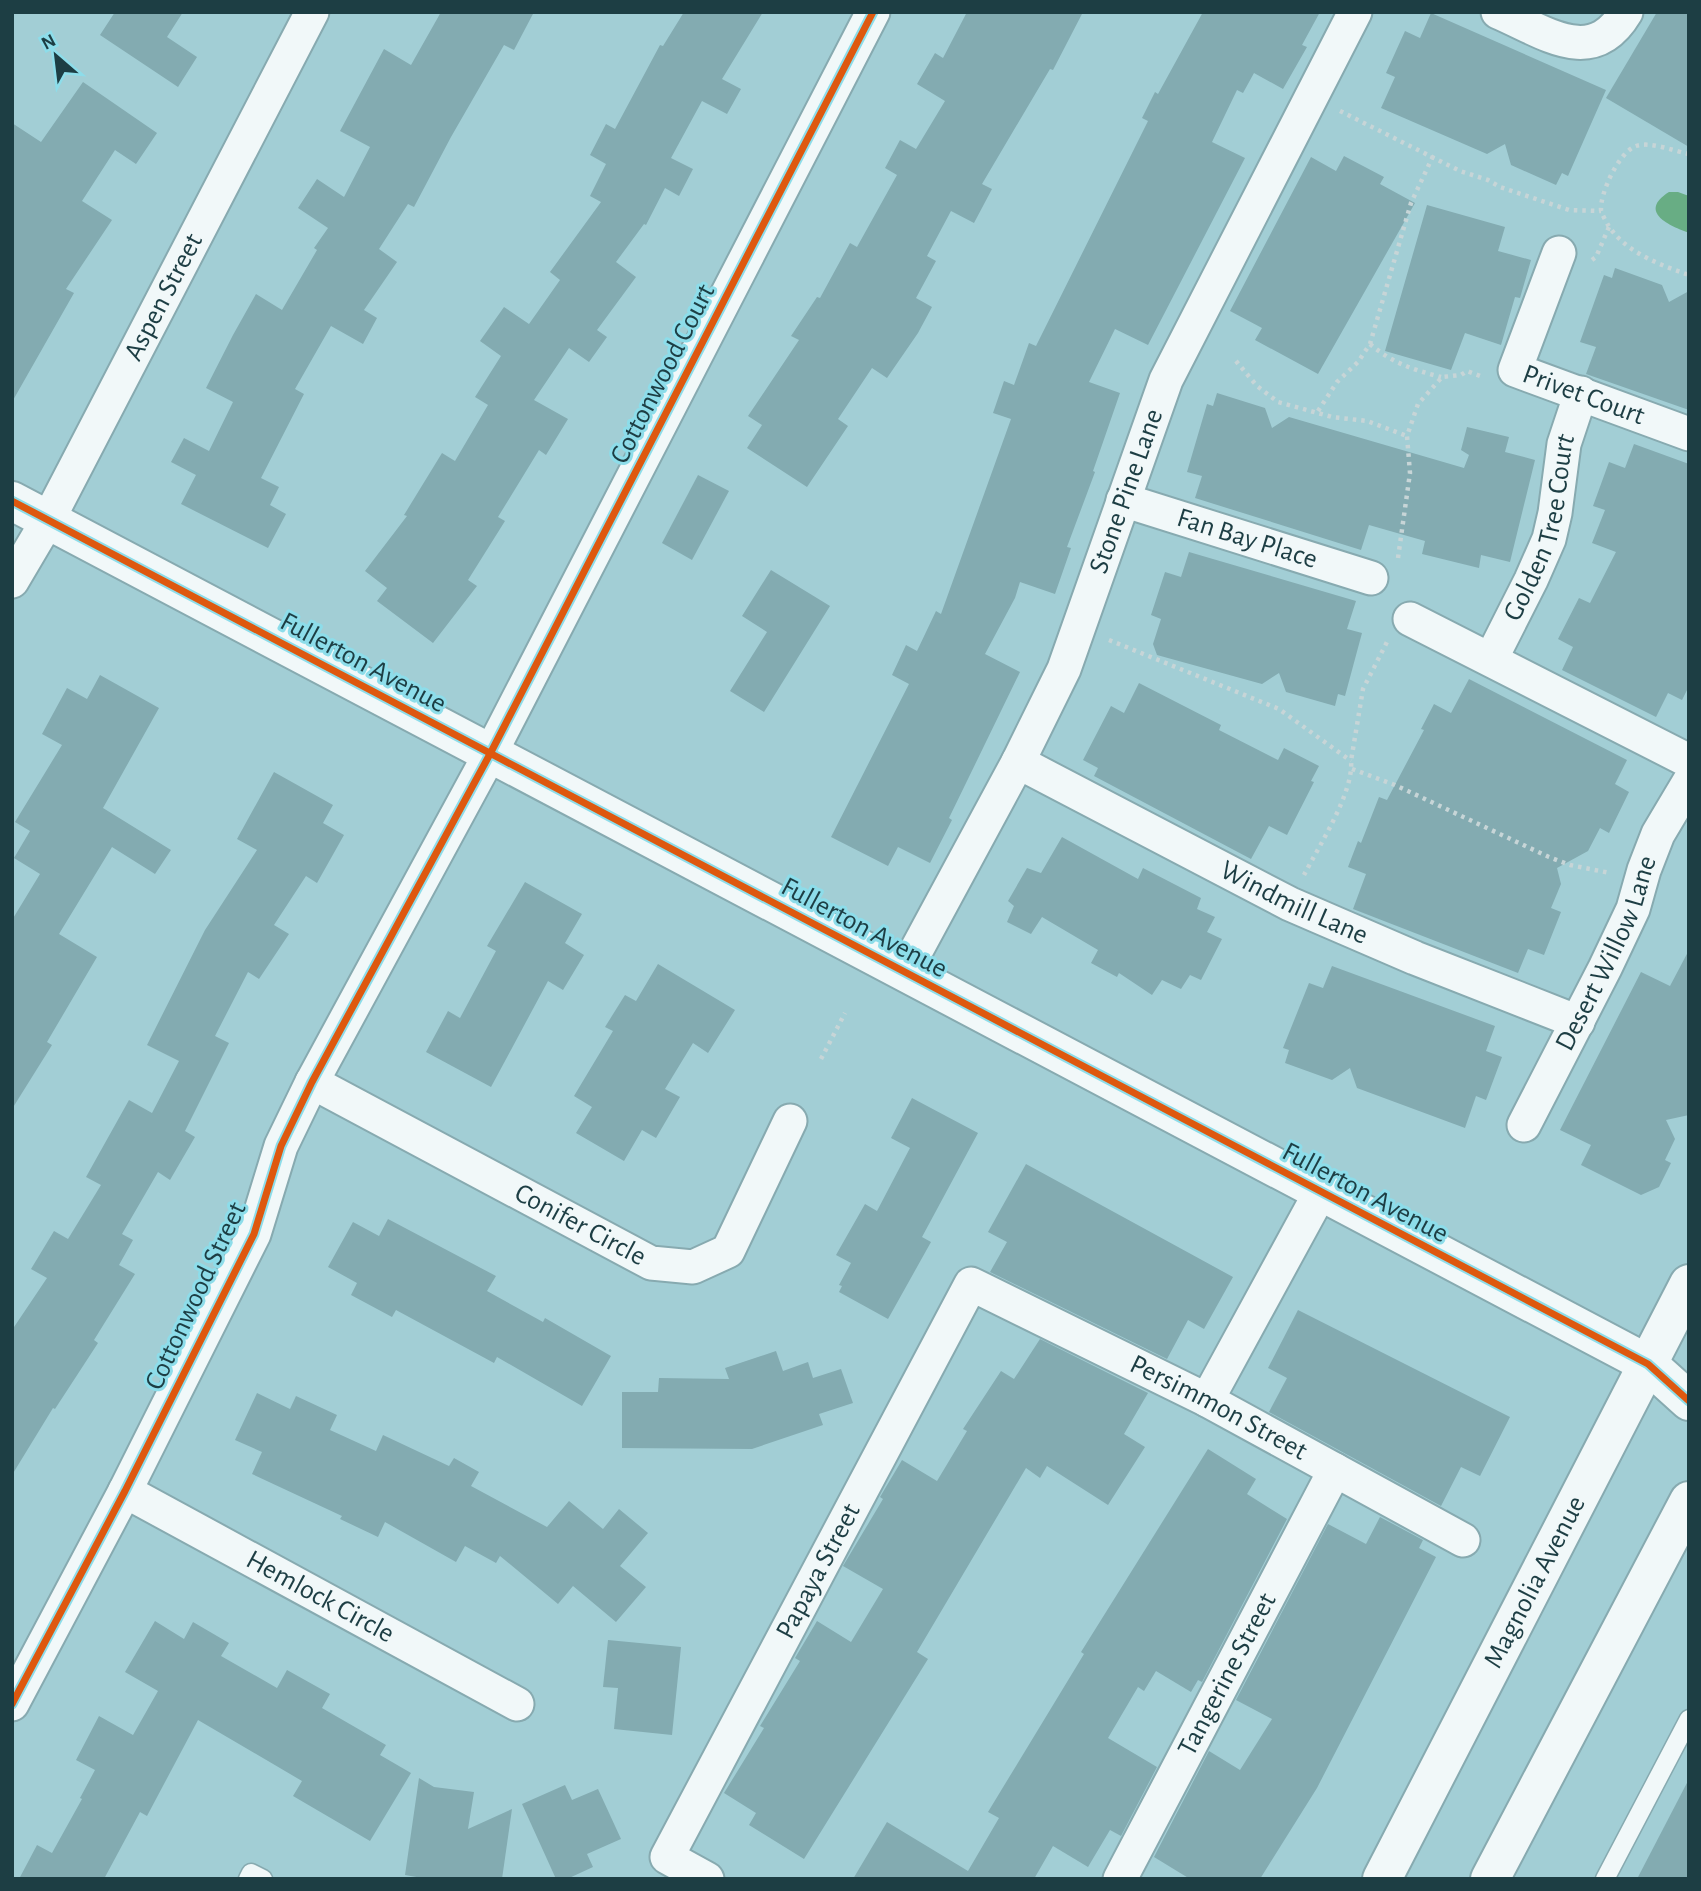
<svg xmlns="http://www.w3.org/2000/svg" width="1701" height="1891" viewBox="0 0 1701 1891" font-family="'Alegreya Sans',sans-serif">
	<rect width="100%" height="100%" fill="#a2ced5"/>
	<!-- water -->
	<path fill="#68ad84" d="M1669,192h9l11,4v37c-19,-7 -52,-21 -20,-41z"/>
	<!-- building -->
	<g fill="#83abb1">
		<polygon points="115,12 183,12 167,37 197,57 178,87 100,35"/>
		<polygon points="441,12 534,12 514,50 504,45 451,137 414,207 408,204 379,249 397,262 364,310 377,318 363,344 331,326 295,389 304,394 261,478 279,487 270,505 286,514 268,548 181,504 196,475 171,462 184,438 209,451 233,402 206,388 233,335 256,294 282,310 317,250 314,248 328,228 298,208 317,179 344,197 370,147 340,131 384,49 411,65"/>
		<polygon points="684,12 763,12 722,79 741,89 727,114 702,101 671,158 693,169 679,196 665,188 646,225 644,224 616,262 636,277 597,330 607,337 589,362 569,348 534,400 568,419 546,455 539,450 498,517 505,521 468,580 477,586 433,643 377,601 387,588 365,571 407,516 404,515 442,453 455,461 488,405 475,397 501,356 480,341 504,307 529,324 560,280 550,272 601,202 590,196 606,164 590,155 606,124 615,129 660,45 663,46"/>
		<polygon points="967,12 1083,12 1053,70 1050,69 982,184 992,189 974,223 951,211 927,256 936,261 916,298 932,307 918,333 887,378 872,368 838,419 848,426 807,487 747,448 762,425 748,416 799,340 791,336 817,297 820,298 850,243 857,247 897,175 885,168 900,140 916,149 945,101 917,84 935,53 943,58"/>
		<polygon points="1203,12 1320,12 1302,45 1307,47 1283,89 1254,73 1243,93 1237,90 1212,142 1245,158 1148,345 1115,329 1089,382 1120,393 1093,471 1095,472 1067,547 1071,548 1055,594 1020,582 1015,598 985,654 1020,672 949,818 952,820 930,863 898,847 888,866 831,837 909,684 892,675 906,645 917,651 936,611 941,614 1011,419 993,413 1004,381 1014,385 1029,343 1036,346 1148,121 1142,118 1155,92 1158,94"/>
		<polygon points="1657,12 1689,12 1689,147 1606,98"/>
		<polygon points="1431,13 1606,90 1568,176 1562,173 1556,185 1511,165 1505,144 1487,154 1381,108 1395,77 1386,73 1405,31 1420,38"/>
		<polygon points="83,82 157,133 136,164 115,150 82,201 112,220 66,289 74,293 12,402 12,123 41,142"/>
		<polygon points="1344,156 1384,177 1380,184 1415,203 1318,374 1255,340 1262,328 1230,311 1311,157 1336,171"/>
		<polygon points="1427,205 1505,227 1498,251 1531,260 1520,298 1515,297 1501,345 1465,333 1451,370 1385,351"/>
		<polygon points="1615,268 1662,285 1669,302 1689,291 1689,410 1586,374 1596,347 1580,342 1604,275 1612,278"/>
		<polygon points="1217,393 1265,408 1272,428 1289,417 1464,468 1469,455 1461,450 1467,427 1509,437 1505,452 1535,460 1510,562 1481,555 1479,568 1422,554 1425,541 1369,525 1361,550 1195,498 1202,476 1187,472 1207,404 1213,406"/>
		<polygon points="1634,444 1689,464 1689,686 1682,700 1668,693 1656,717 1562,670 1573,647 1558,639 1579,598 1590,603 1616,552 1592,543 1605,510 1593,506 1609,462 1625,468"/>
		<polygon points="698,475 729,491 692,560 662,543"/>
		<polygon points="1189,552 1356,601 1347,629 1362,633 1345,696 1338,694 1335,706 1286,692 1279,673 1262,684 1157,655 1153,644 1161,619 1151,615 1165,572 1181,577"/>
		<polygon points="771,570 830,606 764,712 730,691 767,632 742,616"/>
		<polygon points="100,675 159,708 103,808 171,850 155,874 112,847 59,934 97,957 47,1042 52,1045 12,1109 12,920 40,874 14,858 30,831 15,822 62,745 42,734 67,688 87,699"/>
		<polygon points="1469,679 1627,760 1615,784 1629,792 1609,833 1600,828 1588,851 1557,868 1561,884 1551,908 1561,912 1544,955 1528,949 1518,973 1353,909 1366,874 1348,867 1358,841 1361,843 1379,797 1387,800 1424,730 1421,729 1434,704 1451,713"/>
		<polygon points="1139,683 1221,725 1219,730 1278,760 1284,748 1319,766 1311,781 1314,782 1287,835 1269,826 1251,859 1094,776 1098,768 1083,760 1111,706 1124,713"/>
		<polygon points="274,772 333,805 323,823 344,835 317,883 306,876 274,925 289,934 259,979 248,972 215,1036 229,1043 185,1131 195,1137 170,1180 158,1172 122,1234 133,1240 119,1265 135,1274 94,1340 98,1343 55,1409 53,1408 12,1475 12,1330 47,1278 31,1269 54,1231 68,1239 101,1185 86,1177 129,1100 152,1113 179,1061 147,1045 205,930 257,850 237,839"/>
		<polygon points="1062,837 1138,879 1143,868 1201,898 1197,909 1215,917 1207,932 1222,939 1201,980 1190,975 1181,989 1162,980 1152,995 1119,973 1117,977 1091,963 1098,950 1042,917 1031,934 1007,922 1014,906 1008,901 1027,868 1041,873"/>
		<polygon points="525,882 582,914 565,943 584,955 563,990 548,981 491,1087 426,1052 448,1011 460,1018 496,951 487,946"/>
		<polygon points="1689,950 1689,1115 1666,1120 1675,1139 1665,1160 1671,1163 1659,1187 1641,1195 1581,1165 1591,1145 1560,1130 1641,972 1670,986"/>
		<polygon points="658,964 735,1010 708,1053 693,1043 665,1089 680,1097 656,1138 642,1130 624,1161 576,1133 592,1107 574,1096 613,1031 605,1027 625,995 636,1001"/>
		<polygon points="1332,966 1495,1026 1486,1051 1502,1057 1486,1100 1476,1096 1465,1128 1357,1088 1350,1068 1332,1080 1285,1063 1289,1050 1283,1048 1309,983 1323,988"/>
		<polygon points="912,1098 978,1133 922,1237 931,1242 888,1319 839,1292 842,1286 839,1285 851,1263 836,1255 865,1204 877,1211 910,1148 891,1138"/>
		<polygon points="1026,1164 1233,1277 1204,1329 1188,1320 1167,1359 990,1272 1007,1242 988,1232"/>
		<polygon points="388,1219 496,1276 487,1291 543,1322 545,1318 611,1356 582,1406 497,1357 494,1363 396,1310 392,1317 351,1295 357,1283 328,1267 353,1222 379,1236"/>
		<polygon points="1298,1310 1510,1417 1480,1476 1461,1467 1441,1506 1269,1412 1287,1378 1268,1368"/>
		<polygon points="1040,1339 1148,1393 1124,1434 1145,1447 1108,1505 1047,1466 1040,1478 1026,1468 917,1652 928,1659 804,1859 749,1825 756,1813 724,1793 764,1728 760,1726 800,1661 795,1658 817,1621 851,1642 883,1589 843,1566 883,1499 880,1497 902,1460 937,1481 967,1431 963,1429 1001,1371 1014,1379"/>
		<polygon points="776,1351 783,1371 808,1362 813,1378 841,1369 853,1403 819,1414 823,1425 752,1449 622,1448 622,1392 658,1392 659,1378 729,1379 725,1368"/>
		<polygon points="257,1393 290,1409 296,1396 337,1415 330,1430 376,1451 383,1435 449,1466 454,1458 479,1472 471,1486 547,1527 569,1501 603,1529 619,1509 648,1533 620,1566 646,1587 616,1622 573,1586 558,1604 500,1556 496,1563 465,1546 456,1562 385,1522 378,1537 340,1519 342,1516 252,1474 262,1452 235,1440"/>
		<polygon points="1208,1449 1256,1479 1247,1494 1287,1519 1202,1682 1198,1680 1191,1692 1156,1671 1144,1691 1138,1687 1108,1738 1157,1767 1121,1836 1110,1830 1088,1867 1053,1846 1034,1879 853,1879 887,1822 968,1871 999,1818 988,1812 1084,1654 1081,1652"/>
		<polygon points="1380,1517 1423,1540 1419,1548 1436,1557 1317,1788 1260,1879 1190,1879 1154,1857 1209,1751 1240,1770 1272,1719 1236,1700 1328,1524 1366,1544"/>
		<polygon points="155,1621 184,1639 193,1622 229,1643 221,1656 277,1688 287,1670 330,1694 322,1708 386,1745 380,1755 411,1773 370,1841 293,1796 302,1781 198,1720 147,1816 140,1812 104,1879 19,1879 37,1845 52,1853 82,1799 80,1798 95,1770 76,1760 99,1716 133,1735 158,1691 125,1672"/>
		<polygon points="608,1640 681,1647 672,1735 614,1729 618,1688 603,1687"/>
		<polygon points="419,1778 434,1787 474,1792 468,1829 512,1809 502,1879 428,1879 405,1875"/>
		<polygon points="1689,1779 1689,1879 1637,1879"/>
		<polygon points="565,1785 572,1800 598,1789 621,1839 587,1854 593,1867 567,1879 556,1879 522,1804"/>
	</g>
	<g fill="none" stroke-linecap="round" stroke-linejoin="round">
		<defs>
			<g id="service">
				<polyline points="248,1879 251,1873 263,1879"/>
				<polyline points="1605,1879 1689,1719"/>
			</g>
			<g id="minor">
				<path d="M1498,12c47,20 94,57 128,0"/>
				<path id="s1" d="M1559,253l-44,117 174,64"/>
				<path id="s2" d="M1123,500l248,78"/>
				<path id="s3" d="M12,581l36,-61 264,-508"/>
				<polyline points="1410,619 1689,761"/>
				<path id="s4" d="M1491,659l40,-79 18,-41 6,-26 9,-69 17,-51"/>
				<path id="s5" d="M1018,762l272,142 125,54 163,64"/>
				<path id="s6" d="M904,973l114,-211 46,-93 102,-289 189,-368"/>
				<path id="s7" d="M312,1082l339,181 42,4 35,-16 62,-130"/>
				<path id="s8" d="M1524,1125l81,-157 28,-59 11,-39 14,-36 31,-52"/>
				<polyline points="1207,1400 1320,1193"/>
				<path id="s9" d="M125,1491l392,213"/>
				<polyline points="12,1704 125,1491 254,1234 281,1146 312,1082 490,754 873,12"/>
				<path id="s10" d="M707,1879l-40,-22 304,-573 236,116 256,140"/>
				<path id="s11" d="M1120,1879l215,-409"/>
			</g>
			<polyline id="secondary" points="12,501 1648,1364 1689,1401"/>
			<g id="primary">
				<path id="s12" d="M1382,1879l307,-595"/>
				<polyline points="1490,1879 1689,1501"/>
			</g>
		</defs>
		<!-- service casing -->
		<use href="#service" stroke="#87aab0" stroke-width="21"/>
		<!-- minor casing -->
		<use href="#minor" stroke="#87aab0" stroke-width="37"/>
		<!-- secondary casing -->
		<use href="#secondary" stroke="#87aab0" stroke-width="42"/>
		<!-- primary casing -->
		<use href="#primary" stroke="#87aab0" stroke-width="42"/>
		<!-- path -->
		<g stroke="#c7d5d7" stroke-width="4.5" stroke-dasharray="3.5 5" stroke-linecap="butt">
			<polyline points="1340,111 1460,171 1488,180 1500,187 1569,210 1601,211"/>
			<path d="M1689,154c-15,-3 -39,-13 -53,-8 -17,6 -36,47 -35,64 1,5 5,11 7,15 17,27 52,40 81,50"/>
			<polyline points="1592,260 1596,257 1609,227"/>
			<path d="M1370,344c22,19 44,26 71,33"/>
			<polyline points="1236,361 1257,386 1278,402 1332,417 1367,421 1407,436"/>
			<polyline points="1318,411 1337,382 1358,362 1370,344 1411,203 1433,156"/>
			<polyline points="1398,558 1410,473 1407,436 1418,404 1442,377 1461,375 1467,371 1483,377"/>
			<polyline points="1109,640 1279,709 1351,761"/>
			<polyline points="1352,769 1395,785 1549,857 1570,865 1610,873"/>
			<path d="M1304,875c15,-29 50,-83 47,-114l12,-72 24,-47"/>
			<polyline points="821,1059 845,1013"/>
		</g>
		<!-- service -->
		<use href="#service" stroke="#f1f8f9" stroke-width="18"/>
		<!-- minor -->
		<use href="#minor" stroke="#f1f8f9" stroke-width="33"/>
		<!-- secondary -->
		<use href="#secondary" stroke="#f1f8f9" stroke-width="38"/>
		<!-- primary -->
		<use href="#primary" stroke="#f1f8f9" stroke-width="38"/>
		<defs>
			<g id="cycleway">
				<polyline points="12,501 1648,1364 1689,1401"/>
				<polyline points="12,1704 125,1491 254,1234 281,1146 312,1082 490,754 873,12"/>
			</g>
		</defs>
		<!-- cycleway casing -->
		<use href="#cycleway" stroke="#8dddea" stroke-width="11"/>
		<!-- cycleway -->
		<use href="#cycleway" stroke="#de580f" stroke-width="7"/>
	</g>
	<g text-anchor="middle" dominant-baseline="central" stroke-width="6" stroke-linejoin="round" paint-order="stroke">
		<!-- street labels -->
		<g font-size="28" fill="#1d3e44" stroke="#8dddea">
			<text stroke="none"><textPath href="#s3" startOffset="322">Aspen Street</textPath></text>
			<text transform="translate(663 374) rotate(-63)">Cottonwood Court</text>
			<text stroke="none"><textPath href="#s1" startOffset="198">Privet Court</textPath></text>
			<text stroke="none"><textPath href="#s6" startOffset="532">Stone Pine Lane</textPath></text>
			<text stroke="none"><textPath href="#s4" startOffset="142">Golden Tree Court</textPath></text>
			<text stroke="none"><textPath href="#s2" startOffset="130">Fan Bay Place</textPath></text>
			<text transform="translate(363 663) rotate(28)">Fullerton Avenue</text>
			<text stroke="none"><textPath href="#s5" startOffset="310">Windmill Lane</textPath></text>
			<text transform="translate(864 928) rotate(28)">Fullerton Avenue</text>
			<text stroke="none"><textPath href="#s8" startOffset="191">Desert Willow Lane</textPath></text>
			<text transform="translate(1365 1193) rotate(28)">Fullerton Avenue</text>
			<text stroke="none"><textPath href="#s7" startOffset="304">Conifer Circle</textPath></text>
			<text transform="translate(196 1296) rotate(-65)">Cottonwood Street</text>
			<text stroke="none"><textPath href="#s10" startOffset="971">Persimmon Street</textPath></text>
			<text stroke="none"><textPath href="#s10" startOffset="369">Papaya Street</textPath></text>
			<text stroke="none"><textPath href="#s12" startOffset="334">Magnolia Avenue</textPath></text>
			<text stroke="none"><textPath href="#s9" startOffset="222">Hemlock Circle</textPath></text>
			<text stroke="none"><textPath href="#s11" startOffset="231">Tangerine Street</textPath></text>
		</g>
	</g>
	<!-- border -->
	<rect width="1701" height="1891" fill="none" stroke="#1d3e44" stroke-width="28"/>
	<!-- north arrow -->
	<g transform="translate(56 56) rotate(332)" stroke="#8dddea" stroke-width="5" paint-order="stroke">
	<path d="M0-5L12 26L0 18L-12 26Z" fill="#1d3e44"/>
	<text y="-10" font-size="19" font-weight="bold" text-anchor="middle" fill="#1d3e44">N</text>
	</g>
</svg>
